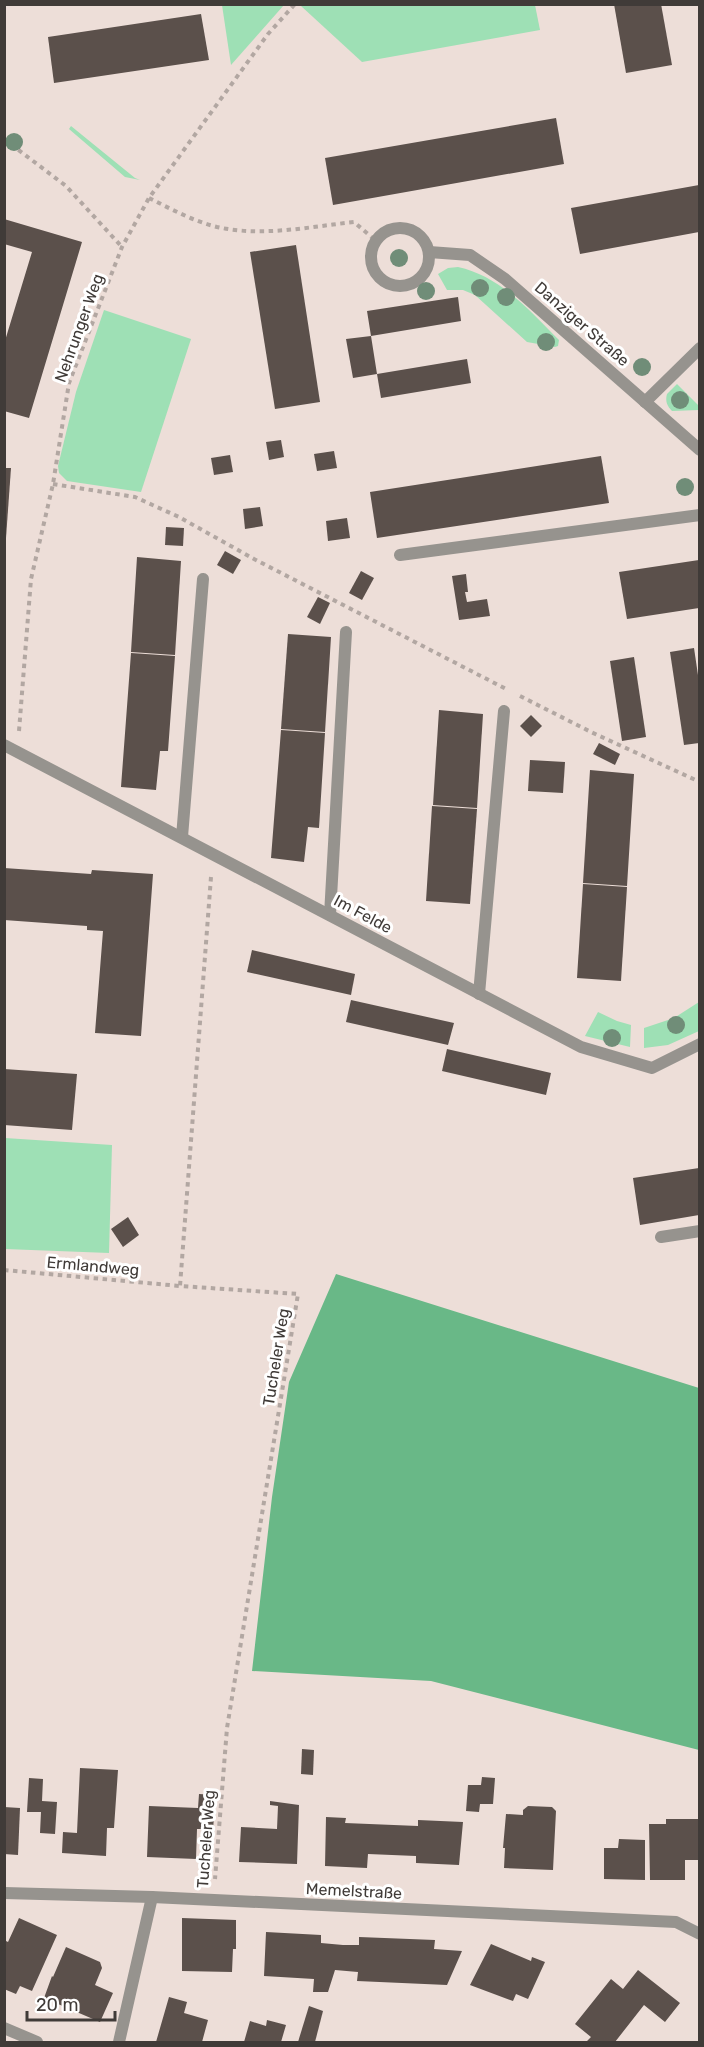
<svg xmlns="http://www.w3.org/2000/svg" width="704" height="2047" viewBox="0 0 704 2047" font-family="Rubik,sans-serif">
	<rect width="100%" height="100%" fill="#edded8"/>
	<!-- green -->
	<g fill="#9ee0b5">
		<polygon points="302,4 535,5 540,30 362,62 301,6"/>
		<polygon points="222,5 222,4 284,5 231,65"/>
		<polygon points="71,126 135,178 140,180 125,177 69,129"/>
		<path d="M458,267c42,9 72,44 101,73l-1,6 -3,1 -28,-5 -52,-47 -12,-5h-16l-9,-16 10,-6z"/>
		<polygon points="104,310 191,339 141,492 67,481 59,473 58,466 76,392"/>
		<path d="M677,384l22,22v4l-27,1c-5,-5 -7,-10 -5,-17z"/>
		<polygon points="699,1002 699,1031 668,1045 644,1048 644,1028 674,1018"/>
		<polygon points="598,1012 617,1021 631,1025 630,1047 585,1036"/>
		<polygon points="5,1138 112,1145 109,1253 5,1249"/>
	</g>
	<!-- forest -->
	<polygon fill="#69b887" points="336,1274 699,1388 699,1750 431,1681 252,1671 272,1497 289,1382"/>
	<!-- building -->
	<g fill="#5b504b">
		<polygon points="614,4 661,4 672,65 626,73"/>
		<polygon points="201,14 209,60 54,83 48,37"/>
		<polygon points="556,118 564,164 333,205 325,158"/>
		<polygon points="699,185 699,232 580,254 571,208"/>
		<polygon points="4,219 82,242 29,418 4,411 4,344 32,252 4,244"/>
		<polygon points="296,245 320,402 275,409 250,252"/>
		<polygon points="458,297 461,321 371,336 377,374 353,378 346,339 371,336 367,311"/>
		<polygon points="467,359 471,383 381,398 377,374"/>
		<polygon points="281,440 284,457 269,460 266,442"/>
		<polygon points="334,451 337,468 317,471 314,454"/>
		<polygon points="230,455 233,472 214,475 211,458"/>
		<polygon points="601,456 609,503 377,538 370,492"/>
		<polygon points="4,468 11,468 6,538 4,538"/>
		<polygon points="260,507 263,526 245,529 243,509"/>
		<polygon points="347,518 350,538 328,541 326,521"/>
		<polygon points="166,527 184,528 183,546 165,545"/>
		<polygon points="225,551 241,560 233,574 217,565"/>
		<polygon points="137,557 181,561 175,655 131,652"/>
		<polygon points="699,560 699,608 627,619 619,572"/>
		<polygon points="361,571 374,578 362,600 349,593"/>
		<polygon points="466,574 468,592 465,592 467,602 487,599 490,616 459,620 452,576"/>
		<polygon points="318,597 330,603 320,624 307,617"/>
		<polygon points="288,634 331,637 325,732 281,729"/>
		<polygon points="694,648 699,682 699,743 684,745 670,652"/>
		<polygon points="131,653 175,656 168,751 160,751 156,790 121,787"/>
		<polygon points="634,657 646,737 622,741 610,661"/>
		<polygon points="439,710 483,714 477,808 433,805"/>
		<polygon points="531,715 542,726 531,737 520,726"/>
		<polygon points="281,730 325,733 319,828 308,827 304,862 271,858"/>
		<polygon points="599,743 620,754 615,765 593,754"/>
		<polygon points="530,760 565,762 563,793 528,791"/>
		<polygon points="590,770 634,774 627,886 583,883"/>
		<polygon points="432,806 477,809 470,904 426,901"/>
		<polygon points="4,868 91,874 92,870 153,874 141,1036 95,1033 103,931 87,930 87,926 4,920"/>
		<polygon points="583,884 627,887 621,981 577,978"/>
		<polygon points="252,950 355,974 351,995 247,972"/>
		<polygon points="351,1000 454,1023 448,1045 346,1022"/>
		<polygon points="447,1049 551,1073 546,1095 442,1071"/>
		<polygon points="4,1069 77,1074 72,1130 4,1125"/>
		<polygon points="699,1168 699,1215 640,1225 633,1178"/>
		<polygon points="128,1217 139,1235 123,1247 111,1229"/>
		<polygon points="302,1749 314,1750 313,1775 301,1774"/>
		<polygon points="80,1768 118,1770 114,1828 107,1828 106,1856 62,1853 63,1832 77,1833"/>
		<polygon points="482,1777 495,1778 493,1804 480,1804 479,1812 466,1811 468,1785 481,1785"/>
		<polygon points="29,1778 43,1779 42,1801 57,1802 55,1834 40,1833 41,1812 27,1812"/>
		<polygon points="199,1794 216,1795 213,1829 197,1829 196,1859 147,1857 149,1806 198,1808"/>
		<polygon points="270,1801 299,1805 297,1864 239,1862 241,1827 277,1829 278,1806 270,1805"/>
		<polygon points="528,1806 552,1807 556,1811 553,1870 504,1868 505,1848 503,1848 506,1814 523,1815 523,1810"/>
		<polygon points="4,1807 20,1808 18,1855 4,1854"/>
		<polygon points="326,1817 346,1818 345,1823 418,1826 418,1820 463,1822 459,1865 416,1863 416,1856 368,1854 367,1868 325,1866"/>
		<polygon points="666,1819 699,1819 699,1860 685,1860 685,1880 650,1880 649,1824 666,1824"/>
		<polygon points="619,1839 645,1840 645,1880 604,1879 604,1848 618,1848"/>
		<polygon points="19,1918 57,1935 32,1991 20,1986 16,1994 4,1989 4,1940 8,1942"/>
		<polygon points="182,1918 236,1920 236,1949 233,1949 232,1972 182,1971"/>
		<polygon points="266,1932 321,1935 321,1943 343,1945 359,1945 359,1937 435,1940 434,1949 462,1951 447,1985 357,1981 358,1972 335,1970 328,1992 313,1992 314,1979 264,1976"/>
		<polygon points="491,1944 531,1961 532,1957 545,1962 528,1999 516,1994 513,2001 470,1985"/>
		<polygon points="66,1947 100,1962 102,1968 95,1985 113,1993 100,2022 44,1998 52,1976 53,1977"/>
		<polygon points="638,1970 680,2003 665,2022 644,2005 615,2042 586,2042 591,2037 575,2024 611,1979 623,1989"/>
		<polygon points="169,1997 187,2002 184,2013 208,2020 202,2042 156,2042"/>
		<polygon points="309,2006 323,2011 315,2042 298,2042"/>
		<polygon points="267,2020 286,2025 281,2042 244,2042 250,2021 266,2026"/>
	</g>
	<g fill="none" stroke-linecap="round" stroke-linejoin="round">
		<!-- path -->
		<g stroke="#b2a7a2" stroke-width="4" stroke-dasharray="4.5 4.5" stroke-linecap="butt">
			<polyline points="4,139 66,186 122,247"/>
			<path d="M149,198c22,11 44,23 68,29 45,10 91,0 137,-5l21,18"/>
			<polyline points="53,484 135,497 179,517 254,559 508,690"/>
			<polyline points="520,696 591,732 700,782"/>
			<polyline points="19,731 31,579 53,484 69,383 122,247 149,198 268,34 295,4"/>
			<polyline points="211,877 180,1286 298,1294 227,1728 215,1879"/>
			<polyline points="4,1270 180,1286"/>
		</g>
		<!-- lane -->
		<g stroke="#96938e" stroke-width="12">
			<polyline points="645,402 700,348"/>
			<polyline points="400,555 700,515"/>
			<polyline points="182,837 203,579"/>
			<polyline points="330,915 346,632"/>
			<polyline points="479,994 504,711"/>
			<polyline points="661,1237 700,1231"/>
			<polyline points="119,2042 152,1897"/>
		</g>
		<!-- street -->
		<g stroke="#96938e" stroke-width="12">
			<circle cx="400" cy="257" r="29"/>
			<polyline points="429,252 470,255 505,279 700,450"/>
			<polyline points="4,745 581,1047 652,1068 700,1044"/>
			<polyline points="4,1893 152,1897 676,1922 700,1934"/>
			<polyline points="4,2028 37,2042"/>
		</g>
	</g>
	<!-- trees -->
	<g fill="#708d78">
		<circle cx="14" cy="142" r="9"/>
		<circle cx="399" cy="258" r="9"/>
		<circle cx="480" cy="288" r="9"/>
		<circle cx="426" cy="291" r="9"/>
		<circle cx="506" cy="297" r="9"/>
		<circle cx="546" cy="342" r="9"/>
		<circle cx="642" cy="367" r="9"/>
		<circle cx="680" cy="400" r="9"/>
		<circle cx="685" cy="487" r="9"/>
		<circle cx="676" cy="1025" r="9"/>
		<circle cx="612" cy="1038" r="9"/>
	</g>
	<g text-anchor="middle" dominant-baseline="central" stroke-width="6" stroke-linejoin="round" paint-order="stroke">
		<!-- street labels -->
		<g font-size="16" fill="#403b38" stroke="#fff">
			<text transform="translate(582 324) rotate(41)">Danziger Straße</text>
			<text transform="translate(79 328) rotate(-70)">Nehrunger Weg</text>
			<text transform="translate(363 914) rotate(28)">Im Felde</text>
			<text transform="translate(93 1266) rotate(5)">Ermlandweg</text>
			<text transform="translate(276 1357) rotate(-81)">Tucheler Weg</text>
			<text transform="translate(206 1839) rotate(-86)">Tucheler Weg</text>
			<text transform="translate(354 1891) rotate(3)">Memelstraße</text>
		</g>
	</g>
	<!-- border -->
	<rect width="704" height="2047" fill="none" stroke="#403b38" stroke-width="12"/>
	<!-- scale -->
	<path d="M27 2011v9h88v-9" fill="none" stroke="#403b38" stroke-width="3"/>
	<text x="36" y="2011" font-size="18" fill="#403b38" stroke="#ffffff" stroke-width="4.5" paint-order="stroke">20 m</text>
</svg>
